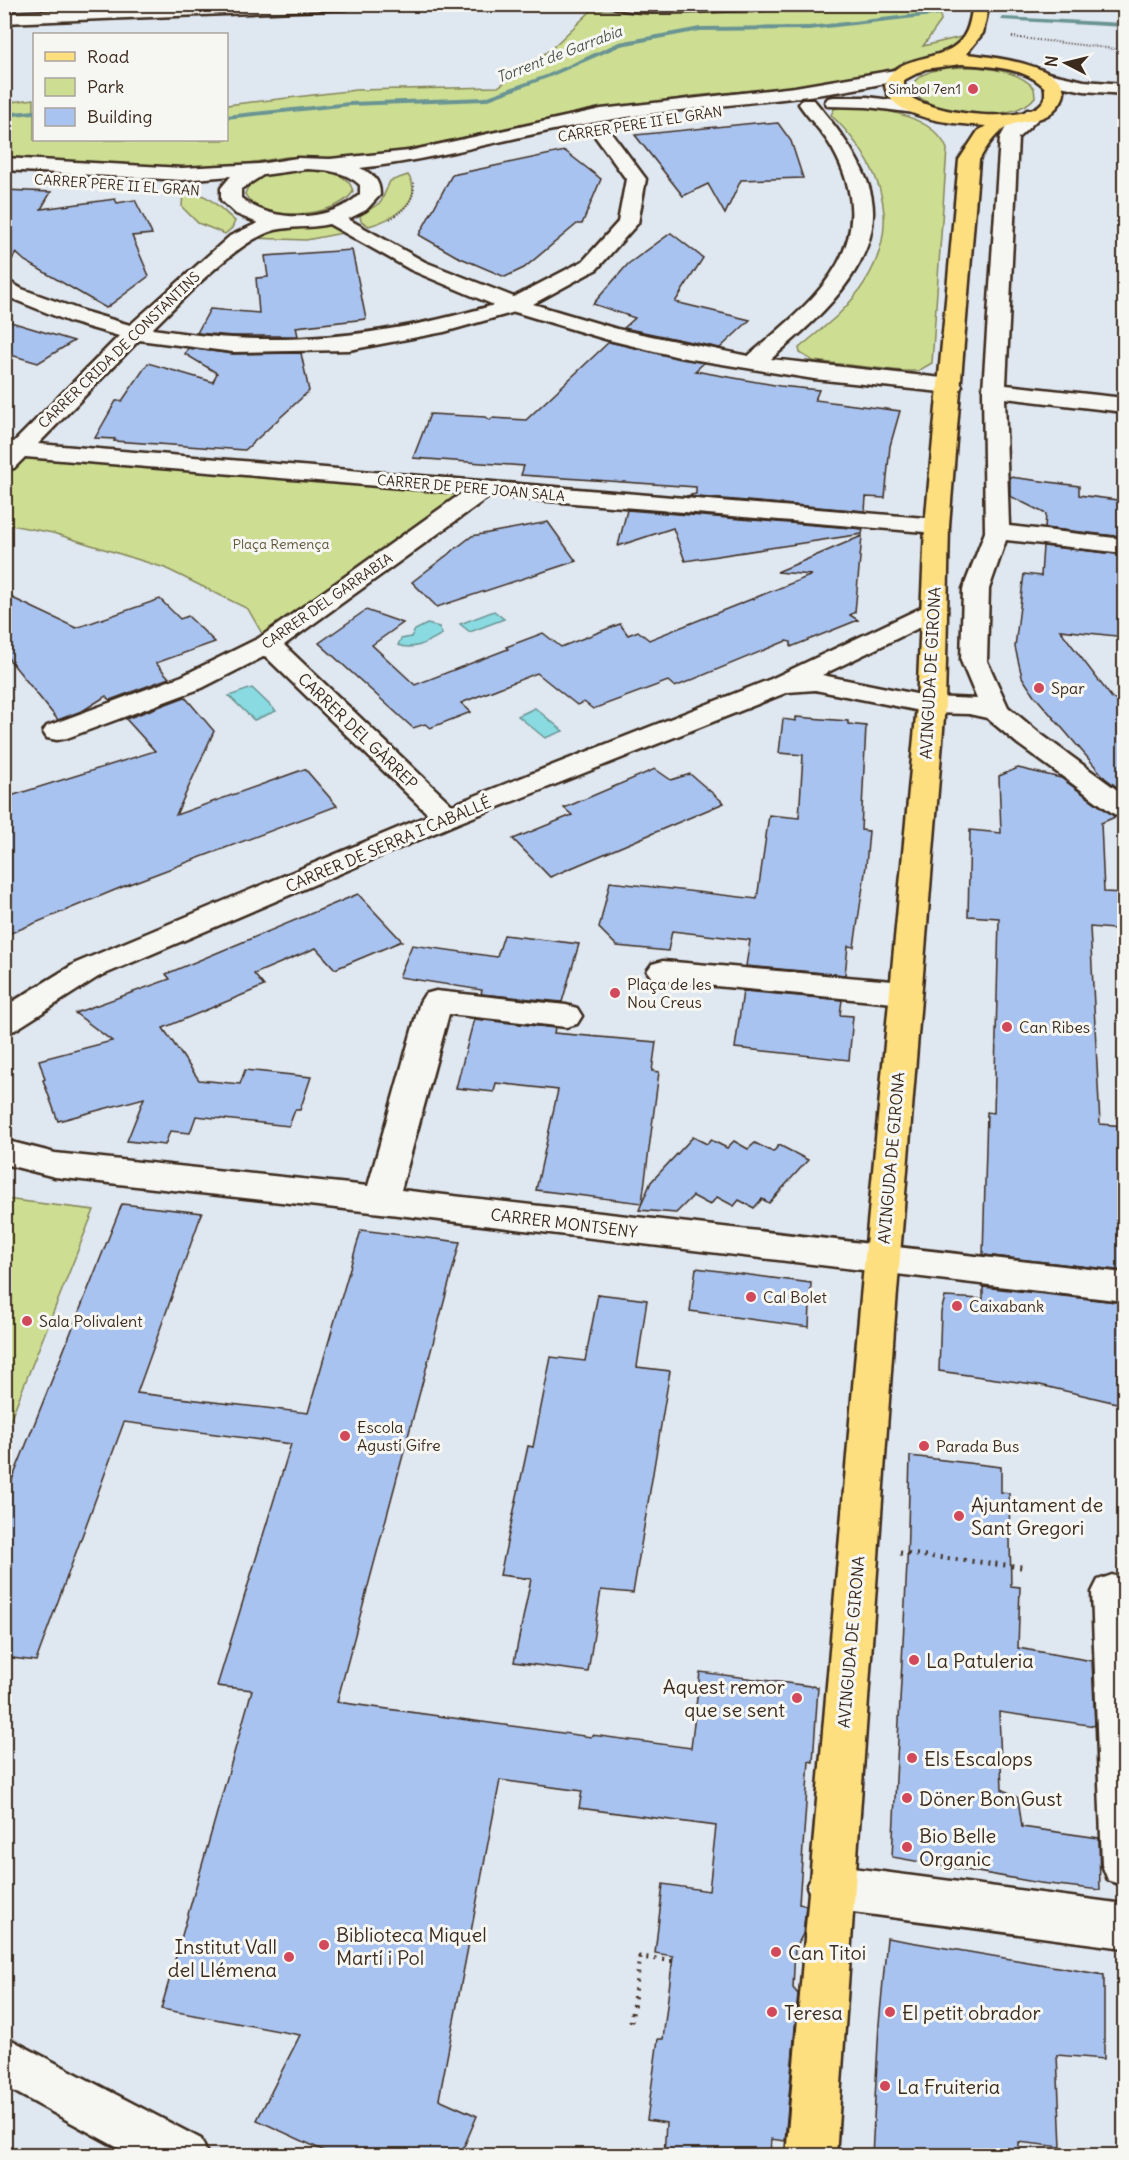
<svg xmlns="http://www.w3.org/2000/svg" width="1129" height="2160" viewBox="0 0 1129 2160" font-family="Delius,sans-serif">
	<rect width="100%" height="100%" fill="#dfe7f1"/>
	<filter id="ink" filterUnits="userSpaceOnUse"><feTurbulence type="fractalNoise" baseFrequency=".0167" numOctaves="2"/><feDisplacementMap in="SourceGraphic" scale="12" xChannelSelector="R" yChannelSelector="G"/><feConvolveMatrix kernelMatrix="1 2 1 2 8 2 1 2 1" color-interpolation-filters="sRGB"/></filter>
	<g filter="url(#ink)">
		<!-- green -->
		<g fill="#cdde93" stroke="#848458" stroke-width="1.5">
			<polygon points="819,4 939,5 941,21 923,46 965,36 963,43 944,54 908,62 878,75 818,86 807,85 694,96 581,113 380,155 342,159 287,157 222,167 194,168 5,158 4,103 34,99 34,140 226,140 227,105 356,90 498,87 551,49 592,10 752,13"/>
			<path d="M975,67c20,2 45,5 59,21l1,9c-20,27 -101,20 -121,-5l-1,-9c14,-17 42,-16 62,-16z"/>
			<path d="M845,106c32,1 89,9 102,43l-15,214 -14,8h-16l-89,-10 -13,-8 -1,-5c13,-11 27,-22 39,-33 67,-67 58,-137 -7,-200l3,-6z"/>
			<path d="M300,169c18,1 49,1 53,23 -17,26 -93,32 -108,2 6,-21 36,-23 55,-25z"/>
			<path d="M408,175c18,26 -17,45 -39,51l-8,-5 -1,-5 21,-14 9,-21z"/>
			<path d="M183,191c25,1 33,14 52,30l-3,7 -7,6 -27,-11 -16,-16z"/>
			<polygon points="328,226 338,227 348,232 306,240 252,238 278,228"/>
			<polygon points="16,451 484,489 268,644 248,609 165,568 53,533 5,524 5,464"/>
			<polygon points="5,1199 94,1210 5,1433 4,1199"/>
		</g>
		<!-- water -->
		<g fill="#89dbe1" stroke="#6a9493" stroke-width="1.5">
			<polygon points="494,611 504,619 470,632 460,624"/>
			<path d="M427,624l12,3 3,7c-14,8 -28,17 -44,11l3,-6 10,-2 4,-7z"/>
			<polygon points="252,688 276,711 254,720 229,696"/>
			<polygon points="535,708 563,731 545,738 518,716"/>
		</g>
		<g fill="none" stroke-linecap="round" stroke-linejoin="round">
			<!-- stream -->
			<g fill="#6a9493" fill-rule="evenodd">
				<polygon points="926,13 942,15 809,30 700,31 621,46 550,77 486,101 350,106 226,119 226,115 350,102 485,97 546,75 619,42 700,27 809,26"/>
				<polygon points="1003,17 1124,23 1124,27 1001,20"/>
				<polygon points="34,110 34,114 4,117 4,113"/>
			</g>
		</g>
		<!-- building -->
		<g fill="#a9c3f0" stroke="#3b2a1e" stroke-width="1.5">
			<polygon points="765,122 767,124 778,123 791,141 803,178 741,180 725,214 708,184 683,196 635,135"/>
			<polygon points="565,151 601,179 582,224 577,224 524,268 505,277 456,256 419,235 452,175"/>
			<polygon points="4,190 51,192 41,209 115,199 117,203 135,200 152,234 132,236 149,276 106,308 25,261 16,253 4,272"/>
			<polygon points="671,233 703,258 675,302 750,320 720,348 624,328 635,318 593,304 628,264"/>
			<polygon points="352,250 366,319 296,327 298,336 233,336 197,333 210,309 259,313 256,278 268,277 265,256"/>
			<polygon points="4,320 74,341 38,363 4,353"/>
			<polygon points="609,342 704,363 695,371 780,386 819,390 815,400 900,411 890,446 885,498 866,497 865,511 686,496 696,494 696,487 521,475 524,466 413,458 430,414 486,417 490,420 492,418 526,420"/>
			<polygon points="188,348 233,354 301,353 309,391 245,450 114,441 115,439 95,438 116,401 122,401 148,363 213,382 217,373 185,354"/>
			<polygon points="1010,477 1079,486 1079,495 1125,501 1125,537 1045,528 1046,514 1010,496"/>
			<polygon points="627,510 863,529 862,534 685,561 673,528 618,546"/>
			<polygon points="548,522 576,561 437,607 412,582 472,536"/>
			<polygon points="862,536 855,612 850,615 858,620 791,647 791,642 786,641 675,687 668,681 593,709 584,702 577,705 537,673 461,703 471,712 430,728 425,724 413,728 319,643 366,610 403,623 372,645 415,685 508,649 506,647 543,633 561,647 620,624 628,635 638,631 649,640 812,575 777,572"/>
			<polygon points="1043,546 1125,555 1125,637 1060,630 1112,698 1125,707 1125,793 1105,778 1033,694 1022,677 1015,647 1024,574 1041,576"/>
			<polygon points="4,594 76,628 160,599 180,619 188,616 215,642 156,663 169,678 110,700 106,696 84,710 58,720 4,653"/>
			<polygon points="185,697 214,731 176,815 305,769 337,806 132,883 4,936 4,798 155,751 126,719"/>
			<polygon points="796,717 848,721 848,724 866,726 861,830 869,831 866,866 854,947 848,946 845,975 746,966 750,940 672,931 668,951 617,946 599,928 610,882 757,899 769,815 799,818 803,755 779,753 783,719 796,721"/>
			<polygon points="1018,768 1061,778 1115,817 1101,823 1104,892 1125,893 1125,930 1090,927 1100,1124 1125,1126 1125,1271 983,1255 987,1112 994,1113 999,918 968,916 970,830 1001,833 999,776"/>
			<polygon points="655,769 671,780 690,774 724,803 550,877 513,839 572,815 564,808"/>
			<polygon points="358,894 402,941 335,969 316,948 254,974 264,986 163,1028 199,1080 240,1084 245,1070 311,1077 300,1110 295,1110 289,1126 196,1116 190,1133 170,1131 165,1145 127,1141 144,1098 58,1121 43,1080 45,1079 39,1060 112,1041 75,1013 170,979 166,974"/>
			<polygon points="504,935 579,944 562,1002 481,994 482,990 399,977 412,945 497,957"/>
			<polygon points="743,991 842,1000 840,1015 853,1016 849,1060 735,1048"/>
			<polygon points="474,1019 555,1028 554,1033 656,1042 652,1071 659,1072 642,1203 536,1190 558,1090 496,1083 494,1092 456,1088"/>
			<polygon points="693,1137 707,1144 711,1140 727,1148 734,1141 748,1149 755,1143 773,1152 779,1145 808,1160 769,1203 762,1199 754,1208 739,1200 734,1206 717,1197 710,1205 693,1196 676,1213 639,1210 651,1182"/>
			<polygon points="122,1204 202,1213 137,1393 308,1413 361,1230 460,1242 337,1702 591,1737 592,1735 691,1748 700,1672 818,1687 813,1762 809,1761 799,1904 806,1905 803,1934 795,1949 793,1988 798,1994 785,2141 771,2139 770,2156 664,2156 666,2123 647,2120 658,2039 663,2039 673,1956 655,1953 663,1884 709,1891 716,1826 579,1808 582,1791 500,1780 439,2099 477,2116 460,2156 335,2156 257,2120 300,2035 161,2009 252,1690 217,1686 291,1444 124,1422 36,1661 4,1657 4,1500"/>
			<polygon points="696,1268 811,1283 809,1327 690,1311"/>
			<polygon points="983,1287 1125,1303 1125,1405 1040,1385 939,1371 941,1312 945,1297 983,1299"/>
			<polygon points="598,1294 647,1300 637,1367 670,1371 633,1593 601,1590 588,1672 514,1662 531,1579 500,1575 528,1446 533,1447 551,1357 585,1361"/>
			<polygon points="910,1456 1001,1467 1001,1492 1009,1493 1011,1586 1020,1587 1018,1648 1092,1661 1095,1726 999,1712 1002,1789 1018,1798 1022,1827 1099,1838 1100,1890 1040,1883 892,1857 907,1564"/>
			<polygon points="887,1938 1104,1975 1104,2059 1057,2055 1061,2147 1019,2142 1019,2156 872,2156 879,2024"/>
		</g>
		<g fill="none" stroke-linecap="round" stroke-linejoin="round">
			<defs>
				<g id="minor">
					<polygon points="212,4 355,4 347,9 4,23 4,13"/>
					<path d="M609,4h151l-8,5c-24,1 -130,10 -143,-5z"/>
					<path d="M901,69l6,1 3,4 -3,4c-100,25 -204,25 -306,43 -81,13 -159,38 -241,47 13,6 20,12 20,27l-14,15 -18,9 77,43 89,35 69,-36 35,-39 8,-43 -37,-51 2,-4h14l41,55 -8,44 -41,46 -64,35 84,25 131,27c69,-58 138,-112 84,-208 -9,-16 -23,-29 -33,-44l3,-4h12c21,26 41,50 53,81 28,73 -47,136 -96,178l180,20 8,2 3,5 -3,5 -8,2 -137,-14 -135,-22 -74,-18 -90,-27 -71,20 -95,18 -116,2 -94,-12 -101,104 899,75 9,2 3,5 -3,5 -9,2 -447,-37 -206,149 168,160 319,-126 154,-73 9,-3 9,3 4,5 -4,5 -121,59 109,22 46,2 -16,-38 2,-72 22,-57 -2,-142 17,-252 6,-11 21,-17h12l3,4 -3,4 -21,20 -12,247 118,13v14l-119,-14 4,128 115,13v14l-118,-13 -17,49 -2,72 21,46 30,25 86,63v22l-10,-3 -96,-70 -31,-26 -18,-4 -38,-1 -116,-23 -27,2 -330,131 -360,154 -83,53 -11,3v-26l72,-44 353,-148 -164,-159 -63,32 -135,50 -10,2 -10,-2 -4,-6 4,-6 135,-50 77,-38 203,-145 -437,-36 -11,11 -10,2v-29l10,1 105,-106 -49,-14 -62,-25 -4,-2v-16l18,10 64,23 44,13 100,-89 28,-13 -22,-9 -15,-14v-12l10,-12 -49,4 -178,-10v-12l178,10 77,-4 38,-6 33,1 79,-8 192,-42 194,-22zM307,169c20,1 38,2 53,16v9c-28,28 -88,30 -119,4v-9l22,-14zM329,224l82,46 83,35c-85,25 -172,38 -261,33 -27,-1 -55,-6 -81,-9 30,-29 80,-83 117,-97 19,-7 40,-3 60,-8z"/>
					<polygon points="1043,72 1084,81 1124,84 1124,94 1084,91 1037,81 1034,77 1037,73"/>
					<polygon points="834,97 867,97 915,103 921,104 924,108 921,112 915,113 867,107 828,106 825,102 828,98"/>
					<polygon points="663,961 904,982 915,986 920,993 915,1000 904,1004 663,981 652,978 647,971 652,964"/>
					<polygon points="436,991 566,1005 577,1008 582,1016 577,1024 566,1027 449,1014 401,1190 1124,1273 1124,1301 381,1213 55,1177 4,1164 4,1140 55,1153 368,1186 420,1002 425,994"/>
					<polygon points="1112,1575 1124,1579 1124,1886 1108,1880 1102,1865 1092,1592 1098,1580"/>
					<polygon points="830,1865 1124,1904 1124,1948 830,1909 814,1902 807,1887 814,1872"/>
					<polygon points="4,2036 201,2139 208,2156 133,2156 4,2086"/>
				</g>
				<path id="major" d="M973,4h16l-6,29 -17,21c23,2 134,15 86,58 -10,9 -26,8 -39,12 -16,6 -26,22 -34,36l-30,366 -4,179 -51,624 -58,827h-50l72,-827 59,-624 8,-179 34,-366 19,-29 8,-5c-28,-2 -95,-6 -101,-40 9,-36 61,-20 79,-50 6,-9 7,-21 9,-32zM961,64c26,2 66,3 84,24 0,1 0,9 0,10 -12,31 -123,15 -141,-6v-12l21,-11z"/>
			</defs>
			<!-- minor casing -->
			<use href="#minor" stroke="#3b2a1e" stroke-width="5"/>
			<!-- major casing -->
			<use href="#major" stroke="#3b2a1e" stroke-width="5"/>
			<!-- path-far1 -->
			<g stroke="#3b2a1e" stroke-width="2" stroke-dasharray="1 2" stroke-linecap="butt">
				<polyline points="1012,37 1124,50"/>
				<path d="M390,219c15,-9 25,-19 24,-37"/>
			</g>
			<!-- path -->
			<g stroke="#3b2a1e" stroke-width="5" stroke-dasharray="2 6" stroke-linecap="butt">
				<polyline points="900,1553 1022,1567"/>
				<polyline points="631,2022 640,1957 677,1961"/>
			</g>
			<!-- minor -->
			<use href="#minor" fill="#f6f6f2" fill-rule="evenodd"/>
			<!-- major -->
			<use href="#major" fill="#fedf80" fill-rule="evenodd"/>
		</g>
	</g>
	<!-- markers -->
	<g fill="#d1495b" stroke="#f6f6f2" stroke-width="2">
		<circle cx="973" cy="89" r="6"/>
		<circle cx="1039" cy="688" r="6"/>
		<circle cx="615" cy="993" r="6"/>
		<circle cx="1007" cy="1027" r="6"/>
		<circle cx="751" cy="1297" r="6"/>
		<circle cx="957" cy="1306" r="6"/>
		<circle cx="27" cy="1321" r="6"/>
		<circle cx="345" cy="1436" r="6"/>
		<circle cx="924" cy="1446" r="6"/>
		<circle cx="959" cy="1516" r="6"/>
		<circle cx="914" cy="1660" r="6"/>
		<circle cx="797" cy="1698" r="6"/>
		<circle cx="912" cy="1758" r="6"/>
		<circle cx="907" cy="1798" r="6"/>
		<circle cx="907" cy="1847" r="6"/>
		<circle cx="324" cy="1945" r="6"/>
		<circle cx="776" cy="1952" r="6"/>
		<circle cx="289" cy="1957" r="6"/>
		<circle cx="772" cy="2012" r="6"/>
		<circle cx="890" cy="2012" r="6"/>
		<circle cx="885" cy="2086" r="6"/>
	</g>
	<g text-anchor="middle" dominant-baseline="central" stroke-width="6" stroke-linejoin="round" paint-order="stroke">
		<!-- far-poi labels -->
		<g font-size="14" fill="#3b2a1e" stroke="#f6f6f2" text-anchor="end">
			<text x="961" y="89">Símbol 7en1</text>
		</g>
		<!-- far-street labels -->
		<g font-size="14" fill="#3b2a1e" stroke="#f6f6f2">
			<text transform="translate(640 124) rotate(-9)">CARRER PERE II EL GRAN</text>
			<text transform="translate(117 185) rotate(4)">CARRER PERE II EL GRAN</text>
			<text transform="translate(119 350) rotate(-44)">CARRER CRIDA DE CONSTANTINS</text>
			<text transform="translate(471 488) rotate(5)">CARRER DE PERE JOAN SALA</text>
			<text transform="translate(327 601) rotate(-35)">CARRER DEL GARRABIA</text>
		</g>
		<!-- far-park labels -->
		<g font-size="14" fill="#60573b" stroke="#f6f6f2">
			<text x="281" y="544">Plaça Remença</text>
		</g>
		<!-- far-water labels -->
		<g font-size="15" font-style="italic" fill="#4e564f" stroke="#f6f6f2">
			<text transform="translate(559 54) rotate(-21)">Torrent de Garrabia</text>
		</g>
		<!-- street labels -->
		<g font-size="16" fill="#3b2a1e" stroke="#f6f6f2">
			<text transform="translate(930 673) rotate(-87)">AVINGUDA DE GIRONA</text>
			<text transform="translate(358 731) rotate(44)">CARRER DEL GÀRREP</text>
			<text transform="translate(388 844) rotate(-23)">CARRER DE SERRA I CABALLÉ</text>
			<text transform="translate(891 1158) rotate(-85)">AVINGUDA DE GIRONA</text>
			<text transform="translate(564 1223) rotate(7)">CARRER MONTSENY</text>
			<text transform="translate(851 1642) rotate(-85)">AVINGUDA DE GIRONA</text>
		</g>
		<!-- poi labels -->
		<g font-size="16" fill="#3b2a1e" stroke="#f6f6f2" text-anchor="start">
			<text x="1051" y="688">Spar</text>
			<text x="627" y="984">Plaça de les<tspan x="627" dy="18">Nou Creus</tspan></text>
			<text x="1019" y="1027">Can Ribes</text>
			<text x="763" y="1297">Cal Bolet</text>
			<text x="969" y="1306">Caixabank</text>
			<text x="39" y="1321">Sala Polivalent</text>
			<text x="357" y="1427">Escola<tspan x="357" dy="18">Agustí Gifre</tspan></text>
			<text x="936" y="1446">Parada Bus</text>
		</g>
		<!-- near-poi labels -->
		<g font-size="20" fill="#3b2a1e" stroke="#f6f6f2" text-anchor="start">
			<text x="971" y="1504">Ajuntament de<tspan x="971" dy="23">Sant Gregori</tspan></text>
			<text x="926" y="1660">La Patuleria</text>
			<text x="785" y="1686" text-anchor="end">Aquest remor<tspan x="785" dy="23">que se sent</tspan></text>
			<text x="924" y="1758">Els Escalops</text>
			<text x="919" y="1798">Döner Bon Gust</text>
			<text x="919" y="1835">Bio Belle<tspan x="919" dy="23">Organic</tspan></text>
			<text x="336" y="1934">Biblioteca Miquel<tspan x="336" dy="23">Martí i Pol</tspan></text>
			<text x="277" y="1946" text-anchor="end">Institut Vall<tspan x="277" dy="23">del Llémena</tspan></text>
			<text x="788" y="1952">Can Titoi</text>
			<text x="784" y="2012">Teresa</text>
			<text x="902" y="2012">El petit obrador</text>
			<text x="897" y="2086">La Fruiteria</text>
		</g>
	</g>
	<!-- margin -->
	<rect width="1129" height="2160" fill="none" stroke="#f6f6f2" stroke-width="24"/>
	<rect x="12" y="12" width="1105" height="2136" fill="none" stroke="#3b2a1e" stroke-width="2" filter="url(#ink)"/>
	<!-- legend -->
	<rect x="33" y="33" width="195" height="108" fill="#f6f6f2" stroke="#aba49d" stroke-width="1.5"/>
	<rect x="45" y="52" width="30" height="9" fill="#fedf80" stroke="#aba49d" stroke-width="1.5"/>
	<text x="87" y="63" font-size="18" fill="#3b2a1e">Road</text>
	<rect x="45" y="78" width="30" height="18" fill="#cdde93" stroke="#aba49d" stroke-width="1.5"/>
	<text x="87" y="93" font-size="18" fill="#3b2a1e">Park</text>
	<rect x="45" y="108" width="30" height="18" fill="#a9c3f0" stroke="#aba49d" stroke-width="1.5"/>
	<text x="87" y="123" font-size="18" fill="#3b2a1e">Building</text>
	<!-- north arrow -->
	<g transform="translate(1066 63) rotate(277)" stroke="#f6f6f2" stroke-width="4.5" paint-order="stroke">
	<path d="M0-4.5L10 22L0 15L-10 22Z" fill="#3b2a1e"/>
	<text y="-9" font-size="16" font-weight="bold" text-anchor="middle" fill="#3b2a1e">N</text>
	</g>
</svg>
